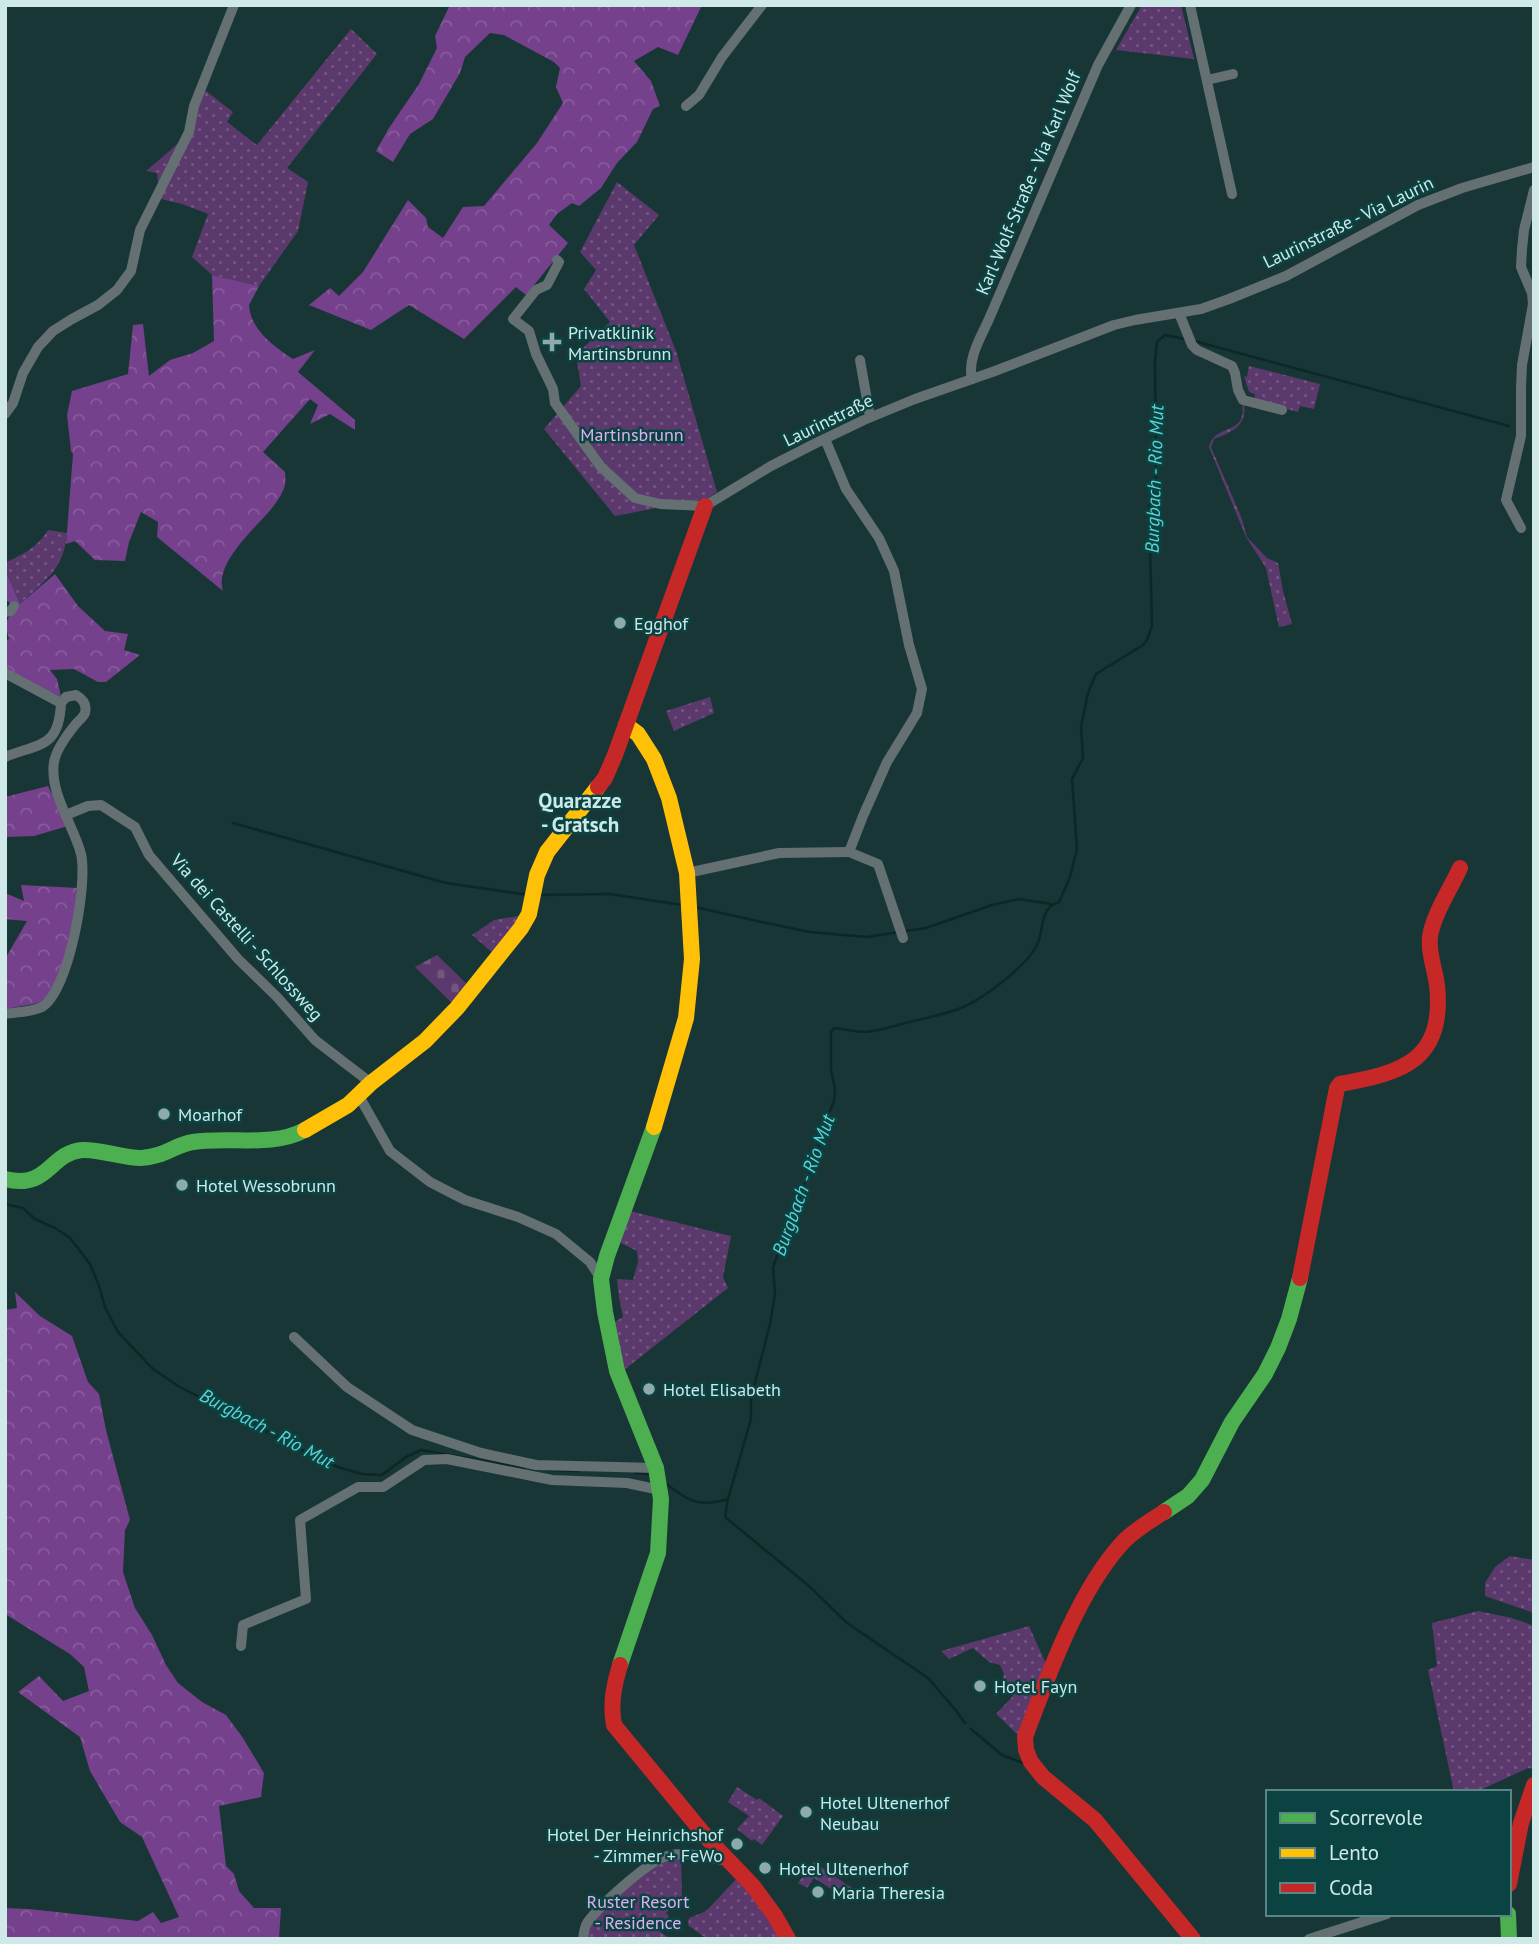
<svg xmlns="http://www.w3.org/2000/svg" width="1539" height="1944" viewBox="0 0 1539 1944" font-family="'PT Sans',sans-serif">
	<defs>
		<pattern id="green-dots" width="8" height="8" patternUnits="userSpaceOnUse" patternTransform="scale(1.75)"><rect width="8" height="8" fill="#5b396c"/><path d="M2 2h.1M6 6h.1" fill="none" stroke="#725681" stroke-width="1.8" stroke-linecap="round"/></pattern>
		<pattern id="forest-crowns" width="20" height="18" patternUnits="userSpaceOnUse" patternTransform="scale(1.75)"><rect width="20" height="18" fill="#75408c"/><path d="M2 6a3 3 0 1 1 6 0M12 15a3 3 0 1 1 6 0" fill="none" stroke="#885c9c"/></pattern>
		<pattern id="cemetery-stones" width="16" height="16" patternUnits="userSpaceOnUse" patternTransform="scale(1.75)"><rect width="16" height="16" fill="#5b396c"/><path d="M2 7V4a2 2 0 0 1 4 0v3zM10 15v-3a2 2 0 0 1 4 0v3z" fill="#725681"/></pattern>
	</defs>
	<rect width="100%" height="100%" fill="#183636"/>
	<!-- green -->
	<g fill="url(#green-dots)">
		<polygon points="1142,5 1181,5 1194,59 1116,50"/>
		<polygon points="351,29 377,54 287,168 308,182 298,231 259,286 212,275 192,257 208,214 182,204 157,198 159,192 157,173 146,171 174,147 189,131 202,88 233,112 227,122 257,145"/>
		<polygon points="617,182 659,215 634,245 676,351 717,492 708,498 615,516 544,429 581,386 576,355 610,322 584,289 596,270 580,252"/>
		<polygon points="1249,366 1320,384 1314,409 1300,406 1298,412 1254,400 1255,394 1249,392 1244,376 1247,377"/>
		<path d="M1244,402c3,24 -10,29 -30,37l-3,8 31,72 5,18 20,21 11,5 5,28 9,33 -13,3 -13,-59 -20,-31 -37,-90c5,-24 39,-10 33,-44z"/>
		<path d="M48,530l19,3c-3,37 -22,47 -47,71l-15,-34v-7c18,-9 32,-15 43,-33z"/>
		<polygon points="710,697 714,713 674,731 666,711"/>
		<polygon points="524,915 493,953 472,935 494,920"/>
		<polygon points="630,1211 731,1236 723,1277 728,1288 624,1370 611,1324 623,1317 619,1297 617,1279 633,1280 638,1262 637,1251 619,1242"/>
		<polygon points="1510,1556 1534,1560 1534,1613 1485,1596 1485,1583 1495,1567"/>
		<polygon points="1478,1611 1512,1618 1534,1626 1534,1769 1528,1768 1476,1792 1454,1792 1428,1670 1437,1666 1432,1623"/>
		<polygon points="1029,1626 1047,1666 1019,1736 996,1714 1013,1696 1002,1684 1004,1674 1000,1665 989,1662 973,1648 949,1659 941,1651"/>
		<polygon points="737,1787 757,1800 759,1798 783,1816 762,1845 754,1839 752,1841 737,1829 749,1816 728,1802"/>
		<polygon points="681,1854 682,1897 666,1913 674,1923 657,1930 671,1939 583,1939 584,1929 637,1875"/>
		<polygon points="814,1862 852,1888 845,1898 814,1878 807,1888 798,1883"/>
		<polygon points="741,1874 788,1939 707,1939 688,1925 689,1918 704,1912 709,1908"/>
	</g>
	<!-- forest -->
	<g fill="url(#forest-crowns)">
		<polygon points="450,5 702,5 678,55 658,47 634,61 651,81 660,106 653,109 637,142 617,163 601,188 579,206 572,203 557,214 549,225 568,243 526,295 516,287 464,339 409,305 371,330 309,305 330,288 339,296 363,272 408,200 426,218 428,227 443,238 463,207 484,206 537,143 563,103 556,87 560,68 554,62 504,35 490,33 465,57 460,73 433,119 410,134 393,162 376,151 389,128 419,84 437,48 435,36"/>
		<path d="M212,275l47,11 -10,19c1,24 25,42 44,54l22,-9 -17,22 57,48v10l-25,-16 -20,10 8,-19 -8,-6 -47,53 22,20c0,4 1,8 0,12 -1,8 -8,17 -13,24 -17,21 -58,55 -49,83l-66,-54 1,-15 -17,-10 -12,30 -4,19 -30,-1 -20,-19 -9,3 7,-90 -2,-3 -4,-36 5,-24 56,-17 5,-49 10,-1 6,52 21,-16 23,-7 21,-12z"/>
		<polygon points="5,570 20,604 55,574 78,606 105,631 128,634 124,650 140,655 106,682 98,682 74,669 50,670 57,679 61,697 5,669 5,642 9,639 5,624 15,607 5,599"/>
		<polygon points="48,786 68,826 34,836 5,837 5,797"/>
		<polygon points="21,885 77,888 71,943 52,992 39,1003 5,1009 5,959 27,921 5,919 5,893 24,901"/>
		<polygon points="15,1292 40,1316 72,1336 88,1382 99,1394 106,1430 130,1520 125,1530 123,1572 135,1608 152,1635 166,1665 178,1683 202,1702 226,1715 243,1738 264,1773 261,1797 219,1806 226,1866 234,1874 239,1891 254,1908 281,1908 279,1939 5,1939 5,1908 29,1909 138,1921 153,1912 161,1923 179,1917 142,1837 120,1822 90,1771 80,1737 18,1692 39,1676 63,1701 89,1691 84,1667 70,1654 5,1614 5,1310 17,1308"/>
	</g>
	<!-- cemetery -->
	<polygon fill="url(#cemetery-stones)" points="437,955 468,985 452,1003 415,967"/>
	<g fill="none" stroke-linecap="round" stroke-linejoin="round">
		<!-- stream -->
		<g stroke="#0d2626" stroke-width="2.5">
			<polyline points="1194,341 1509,426"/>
			<polyline points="233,823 446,883 529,895"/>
			<polyline points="539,895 610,894 682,905"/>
			<polyline points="695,907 757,921 810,932 867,937 899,932"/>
			<polyline points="905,931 926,928 992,905 1019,899 1051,904"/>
			<polyline points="5,1204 23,1208 35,1219 55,1228 70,1238 90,1264 99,1286 105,1307 118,1332 153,1369 178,1386 300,1449 338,1467 362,1474 382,1475 406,1457 421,1450 524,1468"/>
			<polyline points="548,1470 579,1471"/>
			<polyline points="635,1473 649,1474"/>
			<path d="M665,1483c23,18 34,25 63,16l23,-80v-21l19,-74 5,-30 -2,-27 45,-118 7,-26 9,-22 1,-12 -4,-20v-37l3,-4c10,1 22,4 32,4 11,-1 21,-4 32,-7 21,-6 43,-9 63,-17 22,-9 63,-40 75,-61 9,-15 2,-39 23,-45l11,-25 7,-28 -5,-70 11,-21 -2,-31 7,-34 8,-19 47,-29 4,-5 5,-14 -3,-119 7,-29 -1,-117 2,-19 8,-7 20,4"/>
			<polyline points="728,1499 725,1517 809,1586 847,1623 928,1678 954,1708 965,1723"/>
			<polyline points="971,1729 1002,1755 1023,1763"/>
		</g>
		<!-- street -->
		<g stroke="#657073" stroke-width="10">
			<polyline points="1190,5 1232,194"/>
			<polyline points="1207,80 1233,74"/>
			<polyline points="686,106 699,95 722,57 762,5"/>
			<polyline points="557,260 559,262 547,285 536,290 513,319 529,331 536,354 553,389 555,403 601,467 635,498 660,504 705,506 771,466 816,443 864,420 915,399 995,371 1114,325 1135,320 1201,309 1229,299 1286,276 1418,205 1462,188 1534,167"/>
			<polyline points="1179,313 1192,345 1197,350 1232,366 1235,373 1238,390 1243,400 1282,410"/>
			<polyline points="860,360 870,417"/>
			<path d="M972,379c-5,-20 9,-42 17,-60l109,-254 33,-60"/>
			<polyline points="5,414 13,403 23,373 38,347 53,331 72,319 98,305 117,290 131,271 140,230 189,132 194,106 234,5"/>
			<polyline points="825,439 846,489 879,538 894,571 909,645 922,689 917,713 887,762 863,816 849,852 878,864 903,938"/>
			<polyline points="1521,528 1506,500 1521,436 1521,388 1522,365 1533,304 1532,293 1521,267 1522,249 1524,230 1534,190"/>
			<polyline points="5,612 11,611 14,606"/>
			<polyline points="5,673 61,703"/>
			<path d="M5,757c35,-14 54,-9 56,-54"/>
			<polyline points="66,815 88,806 101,805 135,827 149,855 238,959 277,997 315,1040 371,1083"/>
			<polyline points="687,873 779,853 849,852"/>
			<path d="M5,1014c12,-2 27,-2 37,-7 27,-16 46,-123 39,-153 -7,-28 -32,-61 -27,-92 2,-12 13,-27 21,-37 3,-4 8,-7 10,-12 2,-8 -2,-14 -9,-18l-10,2 -5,6"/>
			<polyline points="359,1096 390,1151 430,1182 465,1200 518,1217 556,1234 590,1262 601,1279"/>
			<polyline points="294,1337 347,1387 412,1430 481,1453 536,1465 656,1468"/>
			<polyline points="241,1646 243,1625 306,1599 300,1520 358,1487 383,1487 424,1460 447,1459 552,1480 627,1483 660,1490"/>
			<path d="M583,1939c1,-6 1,-11 4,-16 12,-17 61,-62 80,-67 20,-5 41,1 60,5"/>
			<polyline points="1309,1939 1387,1914"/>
		</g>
		<!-- fast -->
		<g stroke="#4caf50" stroke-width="16">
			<path d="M5,1179c44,11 44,-26 77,-29 18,-1 40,8 59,8 23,-1 33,-13 52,-16 36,-6 78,6 112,-12"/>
			<polyline points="1164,1512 1188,1496 1202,1480 1232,1422 1265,1374 1278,1348 1289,1319 1300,1278"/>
			<polyline points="620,1665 658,1553 661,1499 656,1468 617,1371 605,1312 601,1279 607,1256 654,1127"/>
			<polyline points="1508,1914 1509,1939"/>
		</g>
		<!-- slow -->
		<g stroke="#ffc107" stroke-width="16">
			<polyline points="626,725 638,734 654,759 669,798 687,873 692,959 686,1018 654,1127"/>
			<polyline points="305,1130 348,1105 371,1083 425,1041 457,1008 521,928 529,914 537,875 547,852 598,787"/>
		</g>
		<!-- jam -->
		<g stroke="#c62828" stroke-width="16">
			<polyline points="598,787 605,778 615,755 705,506"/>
			<path d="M1300,1278l37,-190 3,-4c63,-11 105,-24 97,-99 -2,-16 -9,-32 -7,-48 3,-22 21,-49 30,-69"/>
			<path d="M1164,1512c-14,9 -28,17 -40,29 -45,48 -76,134 -99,196l1,13 5,12 12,15 52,43 98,119"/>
			<path d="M620,1665c-6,20 -10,39 -6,60l94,114 45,47 22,30 13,23"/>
			<polyline points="1509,1884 1521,1823 1534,1785"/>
		</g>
	</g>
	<!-- markers -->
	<g fill="#8faaaa" stroke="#0b4343" stroke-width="2.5">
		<path d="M548.5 331.5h7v7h7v7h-7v7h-7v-7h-7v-7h7z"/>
		<circle cx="620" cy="623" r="7"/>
		<circle cx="164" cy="1114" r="7"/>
		<circle cx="182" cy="1185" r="7"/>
		<circle cx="649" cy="1389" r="7"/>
		<circle cx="980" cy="1686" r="7"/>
		<circle cx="806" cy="1812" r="7"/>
		<circle cx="737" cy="1844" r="7"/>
		<circle cx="765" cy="1868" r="7"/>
		<circle cx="818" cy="1892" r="7"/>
	</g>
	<g text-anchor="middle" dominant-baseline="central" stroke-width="5" stroke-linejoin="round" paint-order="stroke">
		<!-- street labels -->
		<g font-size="18" fill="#cfe8e8" stroke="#0b4343">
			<text transform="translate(1028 183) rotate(-67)">Karl-Wolf-Straße - Via Karl Wolf</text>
			<text transform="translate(1348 222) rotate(-26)">Laurinstraße - Via Laurin</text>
			<text transform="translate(828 420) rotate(-26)">Laurinstraße</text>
			<text transform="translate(247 937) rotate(48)">Via dei Castelli - Schlossweg</text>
		</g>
		<!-- poi labels -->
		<g font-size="18" fill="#cfe8e8" stroke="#0b4343" text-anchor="start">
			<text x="568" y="332">Privatklinik<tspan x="568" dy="21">Martinsbrunn</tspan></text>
			<text x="634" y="623">Egghof</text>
			<text x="178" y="1114">Moarhof</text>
			<text x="196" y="1185">Hotel Wessobrunn</text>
			<text x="663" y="1389">Hotel Elisabeth</text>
			<text x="994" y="1686">Hotel Fayn</text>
			<text x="820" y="1802">Hotel Ultenerhof<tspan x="820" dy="21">Neubau</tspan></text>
			<text x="723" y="1834" text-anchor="end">Hotel Der Heinrichshof<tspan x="723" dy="21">- Zimmer + FeWo</tspan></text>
			<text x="779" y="1868">Hotel Ultenerhof</text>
			<text x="832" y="1892">Maria Theresia</text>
		</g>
		<!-- park labels -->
		<g font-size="18" fill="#e0aff2" stroke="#0b4343">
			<text x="632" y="434">Martinsbrunn</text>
			<text x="638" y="1901">Ruster Resort<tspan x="638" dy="21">- Residence</tspan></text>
		</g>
		<!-- water labels -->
		<g font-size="19" font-style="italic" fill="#5cd3d5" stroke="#0b4343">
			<text transform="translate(1154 479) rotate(-88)">Burgbach - Rio Mut</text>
			<text transform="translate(803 1185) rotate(-70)">Burgbach - Rio Mut</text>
			<text transform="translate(267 1428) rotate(28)">Burgbach - Rio Mut</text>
		</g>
		<!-- quarter labels -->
		<g font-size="21" font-weight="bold" fill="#cfe8e8" stroke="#0b4343">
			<text x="580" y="800">Quarazze<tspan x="580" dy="24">- Gratsch</tspan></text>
		</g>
	</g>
	<!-- border -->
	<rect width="1539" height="1944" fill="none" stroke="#cfe8e8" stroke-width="14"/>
	<!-- legend -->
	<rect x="1266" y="1790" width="245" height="126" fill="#0b4343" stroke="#598585" stroke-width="2"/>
	<rect x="1280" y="1813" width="35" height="10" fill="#4caf50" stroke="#598585" stroke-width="2"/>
	<text x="1329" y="1825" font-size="21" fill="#cfe8e8">Scorrevole</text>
	<rect x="1280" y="1848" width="35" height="10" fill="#ffc107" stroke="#598585" stroke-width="2"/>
	<text x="1329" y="1860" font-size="21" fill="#cfe8e8">Lento</text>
	<rect x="1280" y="1883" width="35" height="10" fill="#c62828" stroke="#598585" stroke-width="2"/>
	<text x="1329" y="1895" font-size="21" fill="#cfe8e8">Coda</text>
</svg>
